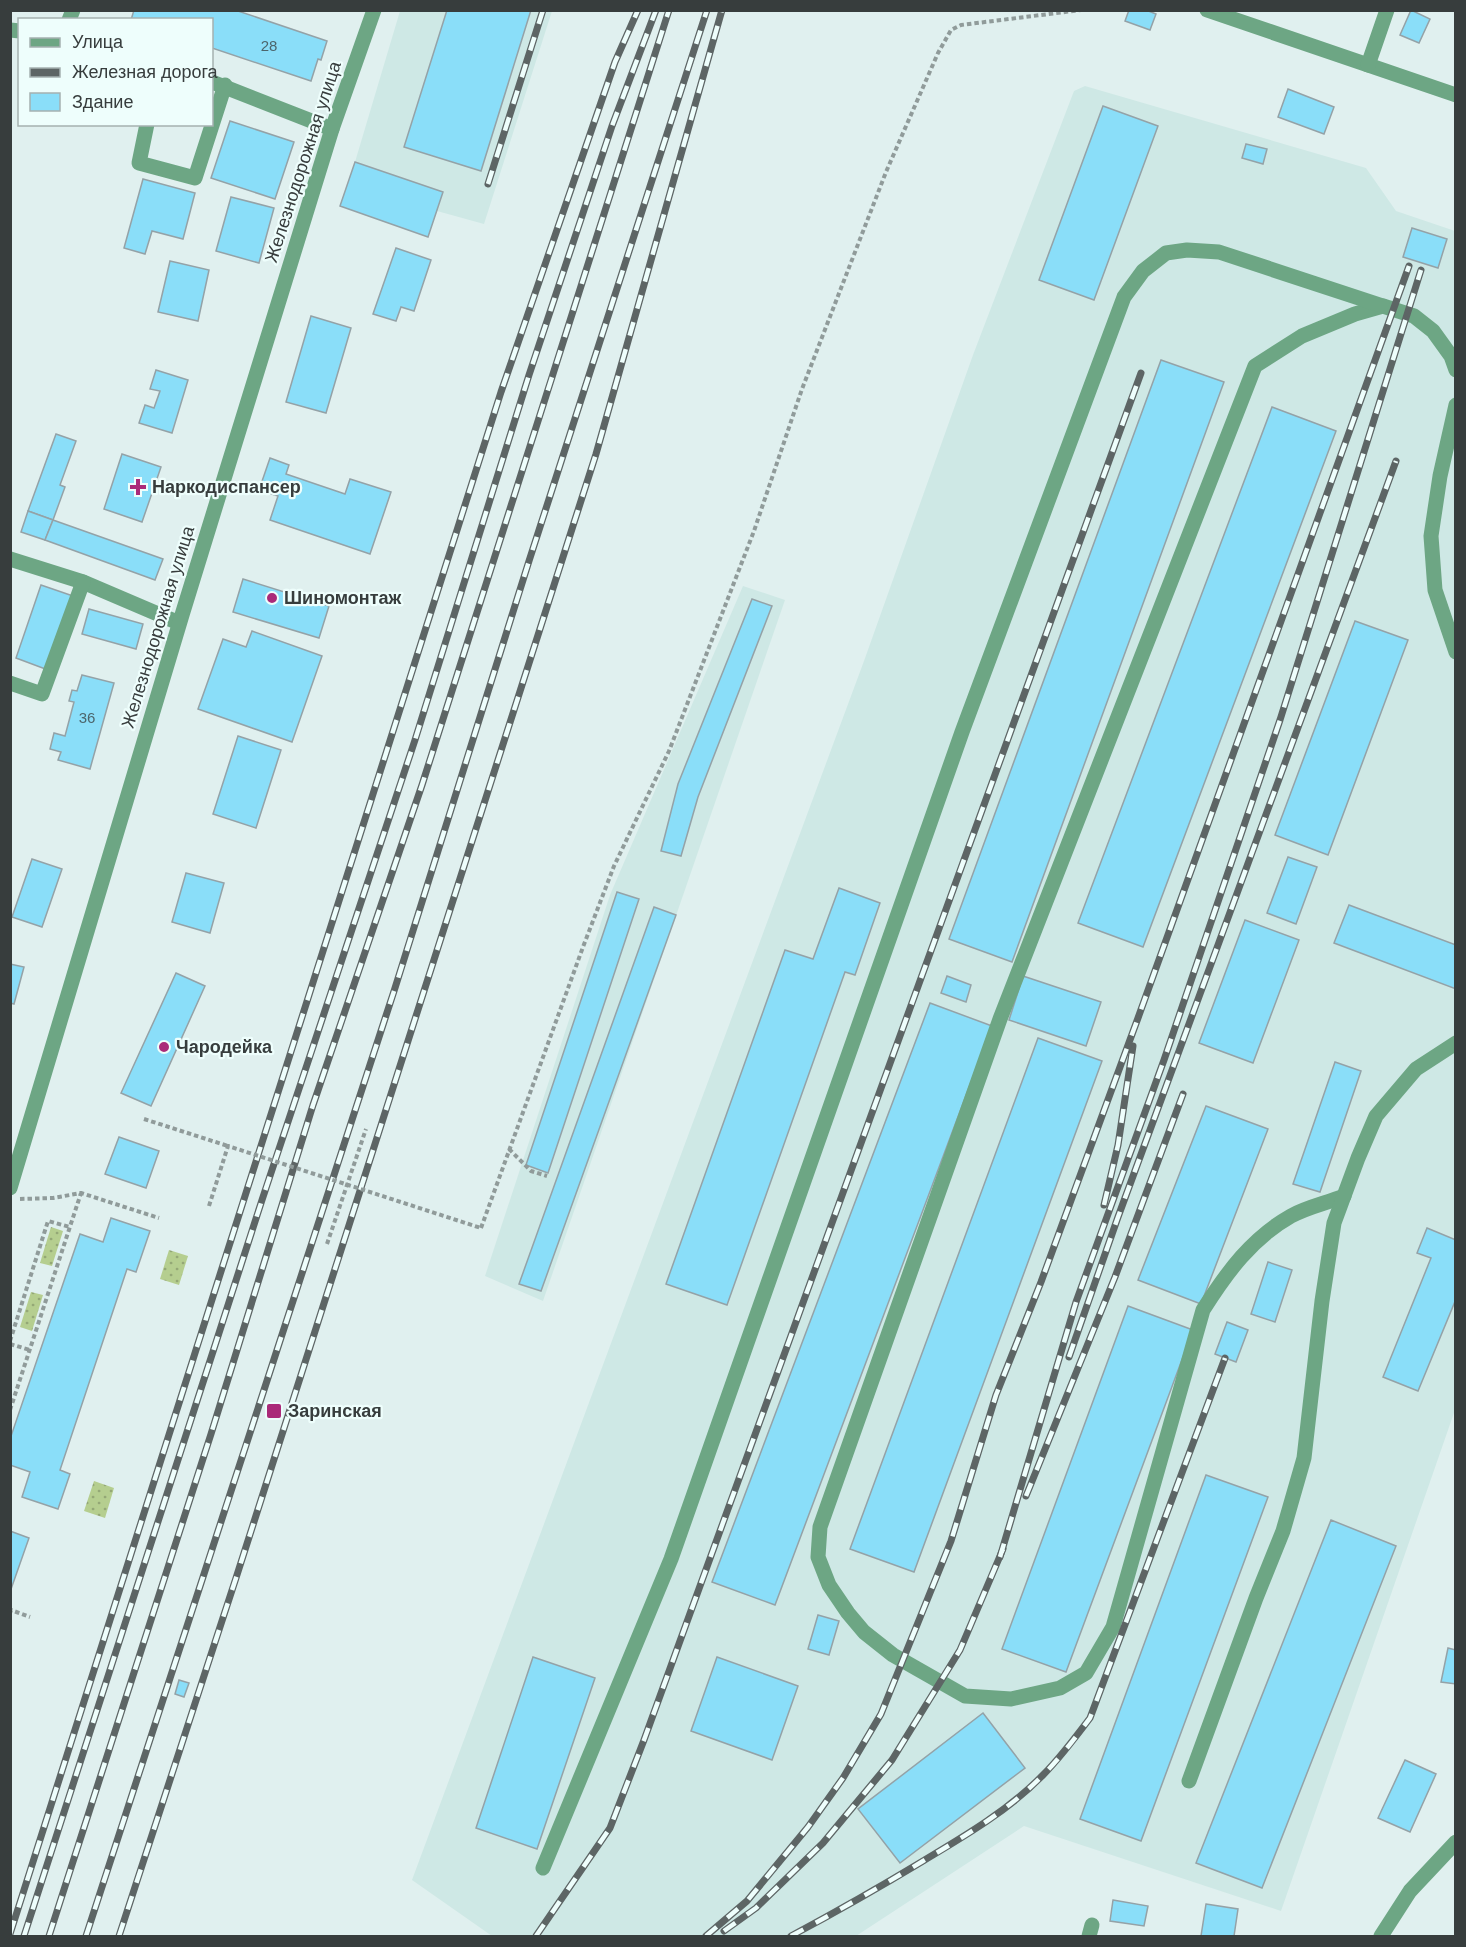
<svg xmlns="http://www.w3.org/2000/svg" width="1466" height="1947" viewBox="0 0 1466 1947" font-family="Arial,sans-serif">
	<defs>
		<pattern id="grass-dots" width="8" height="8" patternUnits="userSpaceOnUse" patternTransform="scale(1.5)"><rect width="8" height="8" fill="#b5ce8f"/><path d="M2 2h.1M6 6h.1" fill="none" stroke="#94a876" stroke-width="1.8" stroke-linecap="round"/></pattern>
	</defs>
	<rect width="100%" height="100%" fill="#e0f0ef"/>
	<!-- built -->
	<g fill="#cee8e5">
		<polygon points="400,11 552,11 484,224 437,211 428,237 340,206 355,162"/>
		<polygon points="1085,86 1366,168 1396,211 1455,231 1456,1407 1281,1911 1024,1826 856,1936 492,1936 412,1880 864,661 973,355 1074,91"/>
		<polygon points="743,586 785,600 543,1301 485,1276 610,895"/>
	</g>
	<!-- grass -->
	<g fill="url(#grass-dots)">
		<polygon points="51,1227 63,1231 52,1266 40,1263"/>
		<polygon points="169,1250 188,1256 179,1285 160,1279"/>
		<polygon points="31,1292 43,1295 32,1331 20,1327"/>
		<polygon points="94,1481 114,1488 105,1518 84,1511"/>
	</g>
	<!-- building -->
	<g fill="#8adef9" stroke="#94a2a7" stroke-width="1.5">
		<polygon points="134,10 235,10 327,41 321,60 318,59 311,81 212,48 212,20 131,20"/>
		<polygon points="447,10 531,10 481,171 404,147"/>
		<polygon points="1129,10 1146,10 1156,14 1150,30 1125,21"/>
		<polygon points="1411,10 1430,19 1419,43 1400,35"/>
		<polygon points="1288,89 1334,107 1324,134 1278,117"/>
		<polygon points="1103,106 1158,126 1094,300 1039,280"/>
		<polygon points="230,121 294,142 275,199 211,178"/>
		<polygon points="1246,144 1267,149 1263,164 1242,158"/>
		<polygon points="355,162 443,192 428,237 340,206"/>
		<polygon points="143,179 195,193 183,239 152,231 145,254 124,248"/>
		<polygon points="231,197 274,208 259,263 216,251"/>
		<polygon points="1412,228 1447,239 1438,268 1403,257"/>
		<polygon points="396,248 431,260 414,311 401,307 396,321 373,314"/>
		<polygon points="170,261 209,270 198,321 158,312"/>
		<polygon points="311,316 351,328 326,413 286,402"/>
		<polygon points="1161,360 1224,382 1012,962 949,939"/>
		<polygon points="156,370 188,380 172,433 139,423 145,405 154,408 160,391 150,389"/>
		<polygon points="1272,407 1336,431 1143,947 1078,923"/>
		<polygon points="56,434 76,441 60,485 65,487 53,520 28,511"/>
		<polygon points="122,454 161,467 142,522 104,509"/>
		<polygon points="270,458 289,465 286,474 345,494 350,479 391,492 370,554 270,520 278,496 259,490"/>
		<polygon points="28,511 53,520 45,540 21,532"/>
		<polygon points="53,520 163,559 155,580 45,540"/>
		<polygon points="243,579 329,606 319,638 233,612"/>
		<polygon points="41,585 73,596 48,670 16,658"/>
		<polygon points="752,599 772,606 698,797 681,856 661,851 678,784"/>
		<polygon points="89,609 143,624 136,649 82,634"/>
		<polygon points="1355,621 1408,640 1328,855 1275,835"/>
		<polygon points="252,631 322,656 292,742 198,709 223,639 246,647"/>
		<polygon points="82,675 114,683 90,769 58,760 61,752 50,749 54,733 65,736 74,702 69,701 72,690 77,691"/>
		<polygon points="238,736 281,750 256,828 213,814"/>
		<polygon points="1288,857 1317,867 1296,924 1267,913"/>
		<polygon points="32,859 62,869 42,927 12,917"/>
		<polygon points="186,873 224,883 210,933 172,922"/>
		<polygon points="839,888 880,903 855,975 845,972 727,1305 666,1284 785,950 813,959"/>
		<polygon points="617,892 639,899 548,1173 526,1165"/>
		<polygon points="1349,905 1456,945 1456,989 1334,943"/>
		<polygon points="654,907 676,915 541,1291 519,1284"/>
		<polygon points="1245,920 1299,940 1253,1063 1199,1043"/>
		<polygon points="10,964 24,967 14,1004 10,1003"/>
		<polygon points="176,973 205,986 151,1106 121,1093"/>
		<polygon points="947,976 971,985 966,1002 941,993"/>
		<polygon points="1023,976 1101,1002 1086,1046 1009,1020"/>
		<polygon points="930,1003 992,1026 775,1605 712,1582"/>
		<polygon points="1038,1038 1102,1061 914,1572 850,1549"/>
		<polygon points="1335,1062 1361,1071 1320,1192 1293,1184"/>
		<polygon points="1206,1106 1268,1129 1201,1304 1138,1280"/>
		<polygon points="119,1137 159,1151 146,1188 105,1174"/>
		<polygon points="111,1218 150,1231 136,1272 127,1269 60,1470 70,1474 58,1509 22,1497 30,1472 10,1465 10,1439 80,1234 103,1242"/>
		<polygon points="1427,1228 1456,1240 1456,1299 1418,1391 1383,1377 1431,1258 1417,1253"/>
		<polygon points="1268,1262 1292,1270 1275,1322 1251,1314"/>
		<polygon points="1128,1306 1193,1330 1066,1672 1002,1649"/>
		<polygon points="1227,1322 1248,1330 1236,1362 1215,1354"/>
		<polygon points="1206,1475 1268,1497 1141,1841 1080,1819"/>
		<polygon points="1331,1520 1396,1546 1262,1888 1196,1863"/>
		<polygon points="10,1531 29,1538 10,1592"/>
		<polygon points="818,1615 839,1621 829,1655 808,1649"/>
		<polygon points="1448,1648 1456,1650 1456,1684 1441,1682"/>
		<polygon points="533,1657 595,1678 537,1849 476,1828"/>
		<polygon points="717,1657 798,1686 772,1760 691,1731"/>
		<polygon points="179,1680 189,1683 184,1697 175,1694"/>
		<polygon points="983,1713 1025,1768 900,1863 858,1809"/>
		<polygon points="1405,1760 1436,1774 1410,1832 1378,1818"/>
		<polygon points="1113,1900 1148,1906 1144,1926 1110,1921"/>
		<polygon points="1206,1904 1238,1909 1234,1936 1201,1936"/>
	</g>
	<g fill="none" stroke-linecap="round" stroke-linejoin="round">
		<!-- path -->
		<g stroke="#909b9a" stroke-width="4" stroke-dasharray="4.5 3" stroke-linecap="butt">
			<polyline points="144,1119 228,1146"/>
			<polyline points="509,1149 531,1171 547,1176"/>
			<polyline points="20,1199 53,1198 81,1193 159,1218"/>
			<polyline points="481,1228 583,947 614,866 669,751 754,531 802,389 886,172 938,53 951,30 961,25 1081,10"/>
			<polyline points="327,1244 366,1129"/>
			<polyline points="10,1341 48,1221 70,1227"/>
			<polyline points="10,1344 30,1350"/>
			<polyline points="10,1410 81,1193"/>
			<polyline points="10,1613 11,1610 30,1617"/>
		</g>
		<!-- minor -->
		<g stroke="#6da684" stroke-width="15">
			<polyline points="1207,10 1456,95"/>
			<polyline points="69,20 73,10"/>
			<polyline points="10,30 20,31"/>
			<polyline points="1368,65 1387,10"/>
			<polyline points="212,82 332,129"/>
			<polyline points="147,124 139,163 195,178 225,85"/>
			<polyline points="1456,405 1440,476 1431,536 1435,590 1456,652"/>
			<polyline points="10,559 83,582 179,623"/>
			<polyline points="10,683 42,694 83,582"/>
			<polyline points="10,1188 182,615 332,129 374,10"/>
			<path d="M1344,1196c-17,7 -37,11 -53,20 -39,22 -64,56 -88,94l-90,317 -27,46 -26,15 -49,11 -46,-3 -72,-41 -29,-23 -16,-19 -19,-28 -11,-28 2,-30 180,-508 255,-653 47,-30 53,-22 28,-8 31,10 19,15 18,25 5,14"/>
			<polyline points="1189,1781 1256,1598 1283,1531 1304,1458 1322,1301 1334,1223 1358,1158 1376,1116 1416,1069 1456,1043"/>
			<polyline points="543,1868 671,1559 962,732 1124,297 1143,271 1166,253 1187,250 1219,252 1383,306"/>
			<polyline points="1089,1936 1092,1925"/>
			<polyline points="1381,1936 1410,1891 1456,1842"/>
		</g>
		<defs>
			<g id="rail">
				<polyline points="488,184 543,10"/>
				<polyline points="1104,1205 1118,1145 1133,1046"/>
				<polyline points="1069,1357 1118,1217 1396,461"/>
				<polyline points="1026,1496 1115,1277 1183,1094"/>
				<polyline points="1000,1557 1076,1302 1164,1060 1280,720 1421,270"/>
				<polyline points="724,1931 756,1908 823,1843 892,1760 960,1650 1003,1549"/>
				<polyline points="10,1934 501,392 615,62 638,10"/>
				<polyline points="24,1936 262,1200 415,740 529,375 612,126 656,10"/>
				<polyline points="49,1936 211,1434 313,1105 422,785 669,10"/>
				<polyline points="86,1936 395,988 529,561 707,10"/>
				<polyline points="119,1936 236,1578 596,454 722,10"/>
				<polyline points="536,1936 610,1828 644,1740 1141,373"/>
				<polyline points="706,1936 747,1901 808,1827 843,1778 881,1714 951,1541 996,1395 1041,1282 1138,1018 1409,266"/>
				<path d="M791,1936c45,-24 89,-49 132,-75 42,-25 86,-51 120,-86 17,-17 32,-37 47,-57l135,-360"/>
			</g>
		</defs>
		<!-- rail casing -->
		<use href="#rail" stroke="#5d6565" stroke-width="7"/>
		<!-- rail -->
		<use href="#rail" stroke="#eefefc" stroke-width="4.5" stroke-dasharray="14" stroke-linecap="butt"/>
		<!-- path-bridge -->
		<polyline stroke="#909b9a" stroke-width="4" stroke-dasharray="4.5 3" stroke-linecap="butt" points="209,1206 228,1146 481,1228"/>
	</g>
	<!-- markers -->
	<g fill="#aa2a79" stroke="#eefefc" stroke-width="2">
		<path d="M135 478h6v6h6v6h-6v6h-6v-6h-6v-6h6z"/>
		<circle cx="272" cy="598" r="6"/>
		<circle cx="164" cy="1047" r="6"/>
		<rect x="266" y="1403" width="16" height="16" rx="3"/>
	</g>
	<g text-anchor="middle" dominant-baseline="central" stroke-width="4.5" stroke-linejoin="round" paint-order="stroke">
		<!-- number labels -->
		<g font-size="15" fill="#4c656c">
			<text x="269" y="45">28</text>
			<text x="87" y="717">36</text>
		</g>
		<!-- street labels -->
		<g font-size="18" fill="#373d3d" stroke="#eefefc">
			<text transform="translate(303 162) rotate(-72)">Железнодорожная улица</text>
			<text transform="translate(158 627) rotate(-73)">Железнодорожная улица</text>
		</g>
		<!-- poi labels -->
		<g font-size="18" font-weight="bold" fill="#373d3d" stroke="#eefefc" text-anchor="start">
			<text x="152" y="487">Наркодиспансер</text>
			<text x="284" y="598">Шиномонтаж</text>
			<text x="176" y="1047">Чародейка</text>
			<text x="288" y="1411">Заринская</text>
		</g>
	</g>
	<!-- border -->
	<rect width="1466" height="1947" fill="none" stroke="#373d3d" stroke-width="24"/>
	<!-- legend -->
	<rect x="18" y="18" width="195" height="108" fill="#eefefc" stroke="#a5b1b0" stroke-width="1.5"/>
	<rect x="30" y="38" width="30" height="9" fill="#6da684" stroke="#a5b1b0" stroke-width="1.5"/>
	<text x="72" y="48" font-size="18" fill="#373d3d">Улица</text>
	<rect x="30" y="68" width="30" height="9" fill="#5d6565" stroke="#a5b1b0" stroke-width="1.5"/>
	<text x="72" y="78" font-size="18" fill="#373d3d">Железная дорога</text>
	<rect x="30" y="93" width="30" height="18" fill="#8adef9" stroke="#a5b1b0" stroke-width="1.5"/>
	<text x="72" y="108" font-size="18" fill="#373d3d">Здание</text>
</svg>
